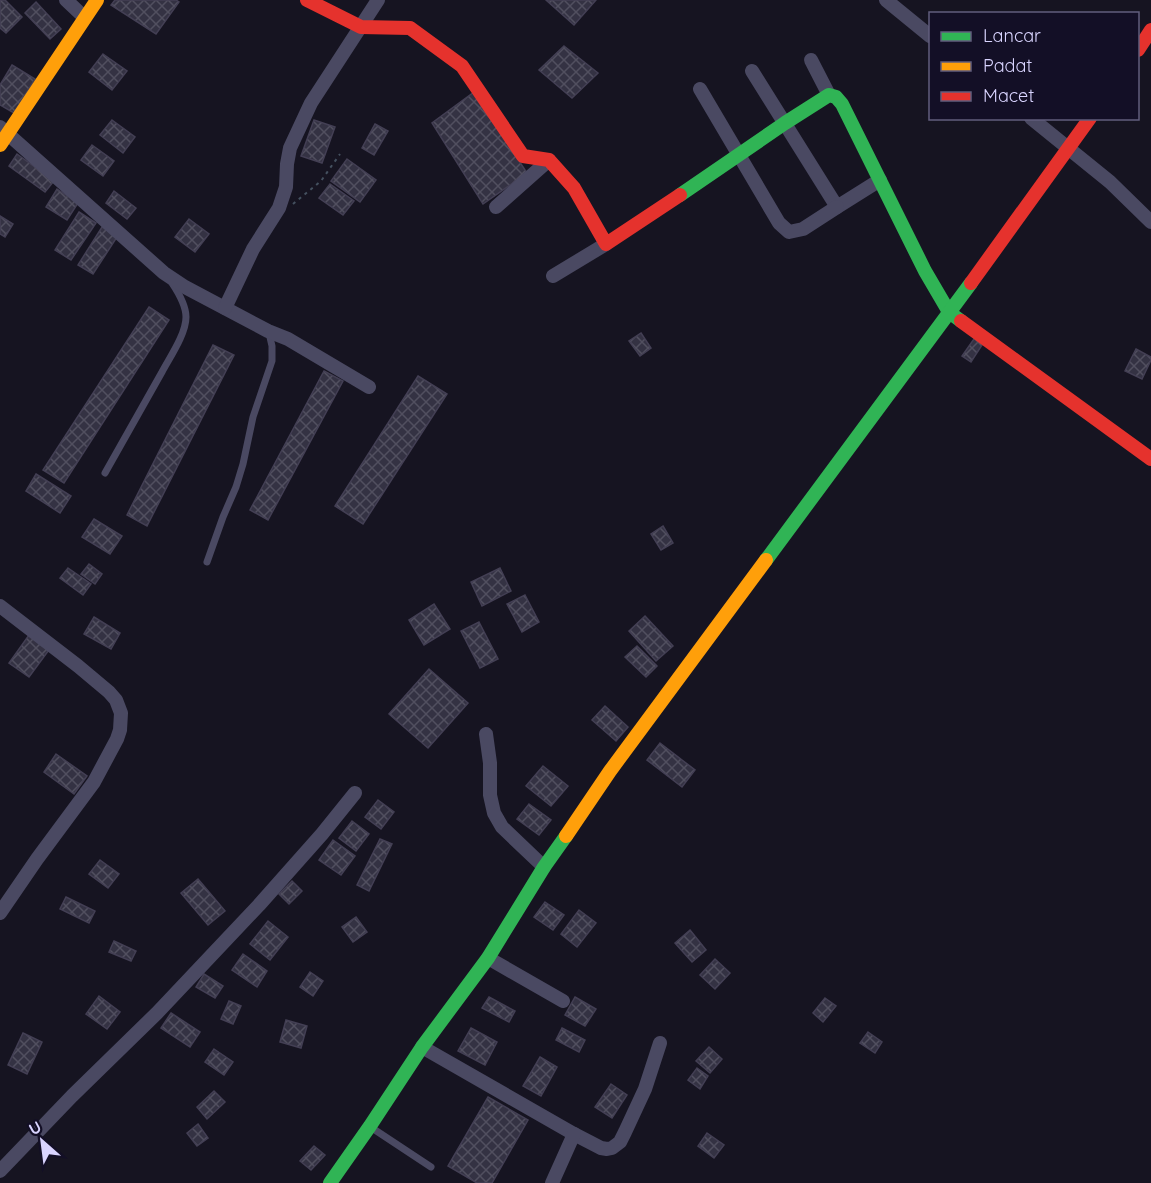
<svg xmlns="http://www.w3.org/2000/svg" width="1151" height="1183" viewBox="0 0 1151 1183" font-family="Quicksand,sans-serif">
	<defs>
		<pattern id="building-cross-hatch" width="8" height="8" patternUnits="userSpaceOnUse" patternTransform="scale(1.5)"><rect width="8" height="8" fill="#343243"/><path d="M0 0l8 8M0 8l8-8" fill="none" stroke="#514f5f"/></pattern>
	</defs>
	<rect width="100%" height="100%" fill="#161421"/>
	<!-- building -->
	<g fill="url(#building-cross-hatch)" stroke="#433f54" stroke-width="1.5">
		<polygon points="0,0 5,0 22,17 6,33 0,28"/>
		<polygon points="115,0 176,0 179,2 156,34 111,5"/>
		<polygon points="546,0 596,0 574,25"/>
		<polygon points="36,2 61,29 50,39 25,13"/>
		<polygon points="564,46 598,73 572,98 539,70"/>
		<polygon points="103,54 127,71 112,90 89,72"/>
		<polygon points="12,65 35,79 14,113 0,105 0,85"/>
		<polygon points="474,92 527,173 483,204 432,123"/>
		<polygon points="112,120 135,137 123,153 100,135"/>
		<polygon points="314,120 335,127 322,163 301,156"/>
		<polygon points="375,124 388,131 374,155 362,148"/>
		<polygon points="92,145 114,161 103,176 81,160"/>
		<polygon points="17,154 54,181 45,192 9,166"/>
		<polygon points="347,159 376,180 360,202 331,181"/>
		<polygon points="330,184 354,201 343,215 319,198"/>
		<polygon points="57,189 78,203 67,220 46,207"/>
		<polygon points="114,191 136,208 127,219 106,203"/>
		<polygon points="79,212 96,223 71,260 55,250"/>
		<polygon points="0,216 13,224 5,237 0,234"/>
		<polygon points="189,219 209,234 195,252 175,237"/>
		<polygon points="102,227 117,237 93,274 78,265"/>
		<polygon points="149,307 169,320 64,483 43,470"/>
		<polygon points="641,333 651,348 640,356 629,341"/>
		<polygon points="976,336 984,342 971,362 962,356"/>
		<polygon points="213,345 234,355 147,526 127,515"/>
		<polygon points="1136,349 1151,357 1151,360 1142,379 1125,371"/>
		<polygon points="324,371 343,381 268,520 250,510"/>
		<polygon points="418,376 447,394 363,524 335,506"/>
		<polygon points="36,474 71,496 60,513 26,491"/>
		<polygon points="94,519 122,536 110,554 82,537"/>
		<polygon points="663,526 673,543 661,550 651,534"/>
		<polygon points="89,564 102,574 95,584 81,574"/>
		<polygon points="68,568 91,584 83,595 60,578"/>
		<polygon points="500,568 511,591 482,606 471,582"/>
		<polygon points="525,595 539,622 522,632 507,604"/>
		<polygon points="434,604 450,629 424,645 409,620"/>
		<polygon points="645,616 673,646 656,661 629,631"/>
		<polygon points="94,617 120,633 111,649 84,634"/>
		<polygon points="479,622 498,659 480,668 461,631"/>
		<polygon points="29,635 49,650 29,677 9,663"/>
		<polygon points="637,646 657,666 646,677 625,657"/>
		<polygon points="429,669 468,703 428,748 389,714"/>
		<polygon points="605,706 628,727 616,741 592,720"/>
		<polygon points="660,743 695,770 682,787 647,760"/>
		<polygon points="56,754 87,776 74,794 44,772"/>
		<polygon points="543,766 568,786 551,806 526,786"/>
		<polygon points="378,800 394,812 381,829 365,817"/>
		<polygon points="529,804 551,820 539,835 517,819"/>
		<polygon points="352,821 369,834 356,851 339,838"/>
		<polygon points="380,839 392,844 369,891 357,885"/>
		<polygon points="333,840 355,856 341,875 319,860"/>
		<polygon points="100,860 119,874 108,888 89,874"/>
		<polygon points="198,879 225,911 208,925 181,893"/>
		<polygon points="292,881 302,891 289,904 279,894"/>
		<polygon points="66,897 95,911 89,923 60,909"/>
		<polygon points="545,902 564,915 553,930 534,917"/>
		<polygon points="579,910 596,923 577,947 561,934"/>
		<polygon points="356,917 367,932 353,942 342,927"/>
		<polygon points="268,921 288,937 270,960 250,944"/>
		<polygon points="690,930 706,950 692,962 675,943"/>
		<polygon points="114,941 136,951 131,961 109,952"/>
		<polygon points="243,954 267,971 257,987 232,970"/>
		<polygon points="715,959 730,973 715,989 700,975"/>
		<polygon points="310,972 323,981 313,996 300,987"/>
		<polygon points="204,974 223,986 215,998 196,987"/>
		<polygon points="99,996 120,1012 107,1029 86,1014"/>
		<polygon points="489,997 515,1011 509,1022 482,1008"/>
		<polygon points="575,997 596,1009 585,1026 565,1015"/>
		<polygon points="825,998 836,1006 823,1022 813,1013"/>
		<polygon points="229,1001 241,1006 233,1024 221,1019"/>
		<polygon points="171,1013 200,1032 190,1047 161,1028"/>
		<polygon points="286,1020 307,1026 301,1048 280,1042"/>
		<polygon points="471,1028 497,1042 485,1065 458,1051"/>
		<polygon points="562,1028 585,1040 579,1052 556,1040"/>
		<polygon points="868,1032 882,1042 875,1053 860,1043"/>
		<polygon points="23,1033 42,1042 27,1074 8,1065"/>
		<polygon points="709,1047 722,1059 710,1073 696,1061"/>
		<polygon points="214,1049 233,1062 224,1075 205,1062"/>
		<polygon points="540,1057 557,1067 541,1096 523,1086"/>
		<polygon points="697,1068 708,1076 700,1089 688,1080"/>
		<polygon points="611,1084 627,1095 612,1118 595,1107"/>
		<polygon points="214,1091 225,1102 207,1119 197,1107"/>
		<polygon points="488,1097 528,1120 492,1183 477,1183 448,1166"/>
		<polygon points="198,1124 208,1138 197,1146 187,1133"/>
		<polygon points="707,1133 724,1145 714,1158 698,1146"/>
		<polygon points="314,1146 325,1155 311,1170 300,1161"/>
	</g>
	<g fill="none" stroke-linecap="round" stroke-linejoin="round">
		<!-- path -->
		<polyline stroke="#44505f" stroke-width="2" stroke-dasharray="3 4.5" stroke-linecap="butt" points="293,204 321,181 340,154"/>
		<!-- lane -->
		<g stroke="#4a4962" stroke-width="7">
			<path d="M105,473c19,-34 38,-67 57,-101 8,-15 24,-38 24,-55 0,-11 -8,-25 -14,-34"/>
			<polyline points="207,562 223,517 236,487 243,464 253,417 272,361 272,346 269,333"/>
			<polyline points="372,1128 431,1167"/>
		</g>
		<!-- street -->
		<g stroke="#4a4962" stroke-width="14">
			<polyline points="66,0 84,17"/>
			<polyline points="886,0 930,36"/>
			<polyline points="811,60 829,95"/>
			<polyline points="752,71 837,207 880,180"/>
			<polyline points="700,89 779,223 789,232 803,229 837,207"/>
			<polyline points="1031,118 1110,182 1151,222"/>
			<polyline points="0,127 164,273 185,287 268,331 288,339 369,387"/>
			<polyline points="496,207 549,160"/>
			<polyline points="553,276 606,244"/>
			<polyline points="225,308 253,249 279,208 286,187 287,164 290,148 311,103 378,0"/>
			<polyline points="0,606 78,666 109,692 116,700 121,713 120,730 117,739 94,782 37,859 0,913"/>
			<polyline points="486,734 490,763 490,795 494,813 502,827 544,867"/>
			<polyline points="488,958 563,1001"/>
			<polyline points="422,1047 574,1134 601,1148 607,1149 612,1148 620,1142 625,1132 645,1089 660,1043"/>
			<polyline points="0,1171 72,1096 157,1013 259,905 322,834 355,793"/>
			<polyline points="552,1183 574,1134"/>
		</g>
		<!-- fast -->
		<g stroke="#30b455" stroke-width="14">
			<polyline points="680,195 785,123 829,95 836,97 842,104 925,271 949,312 961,321"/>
			<polyline points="766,560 971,283"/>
			<polyline points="330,1183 370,1126 422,1047 488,958 544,867 566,836"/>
		</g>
		<!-- slow -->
		<g stroke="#ff9f0a" stroke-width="14">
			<polyline points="0,145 97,0"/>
			<polyline points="566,836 610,771 766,560"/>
		</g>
		<!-- jam -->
		<g stroke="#e5322d" stroke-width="14">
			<polyline points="307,0 361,27 410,28 462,66 523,156 549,160 574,188 606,244 680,195"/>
			<polyline points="1138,50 1151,30"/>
			<polyline points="971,283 1090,118"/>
			<polyline points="961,321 1151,459"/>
		</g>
	</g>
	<!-- legend -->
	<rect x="929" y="12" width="210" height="108" fill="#130f26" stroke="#625e7d" stroke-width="1.5"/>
	<rect x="941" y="32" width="30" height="9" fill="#30b455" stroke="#625e7d" stroke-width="1.5"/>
	<text x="983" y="42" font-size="18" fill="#d9d4ff">Lancar</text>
	<rect x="941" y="62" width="30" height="9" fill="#ff9f0a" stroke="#625e7d" stroke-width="1.5"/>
	<text x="983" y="72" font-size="18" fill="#d9d4ff">Padat</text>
	<rect x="941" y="92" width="30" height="9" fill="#e5322d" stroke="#625e7d" stroke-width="1.5"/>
	<text x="983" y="102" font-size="18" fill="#d9d4ff">Macet</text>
	<!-- north arrow -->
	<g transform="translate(42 1141) rotate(332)" stroke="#130f26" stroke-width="4.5" paint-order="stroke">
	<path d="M0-4.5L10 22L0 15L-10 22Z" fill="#d9d4ff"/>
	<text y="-9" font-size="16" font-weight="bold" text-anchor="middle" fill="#d9d4ff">U</text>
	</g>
</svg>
